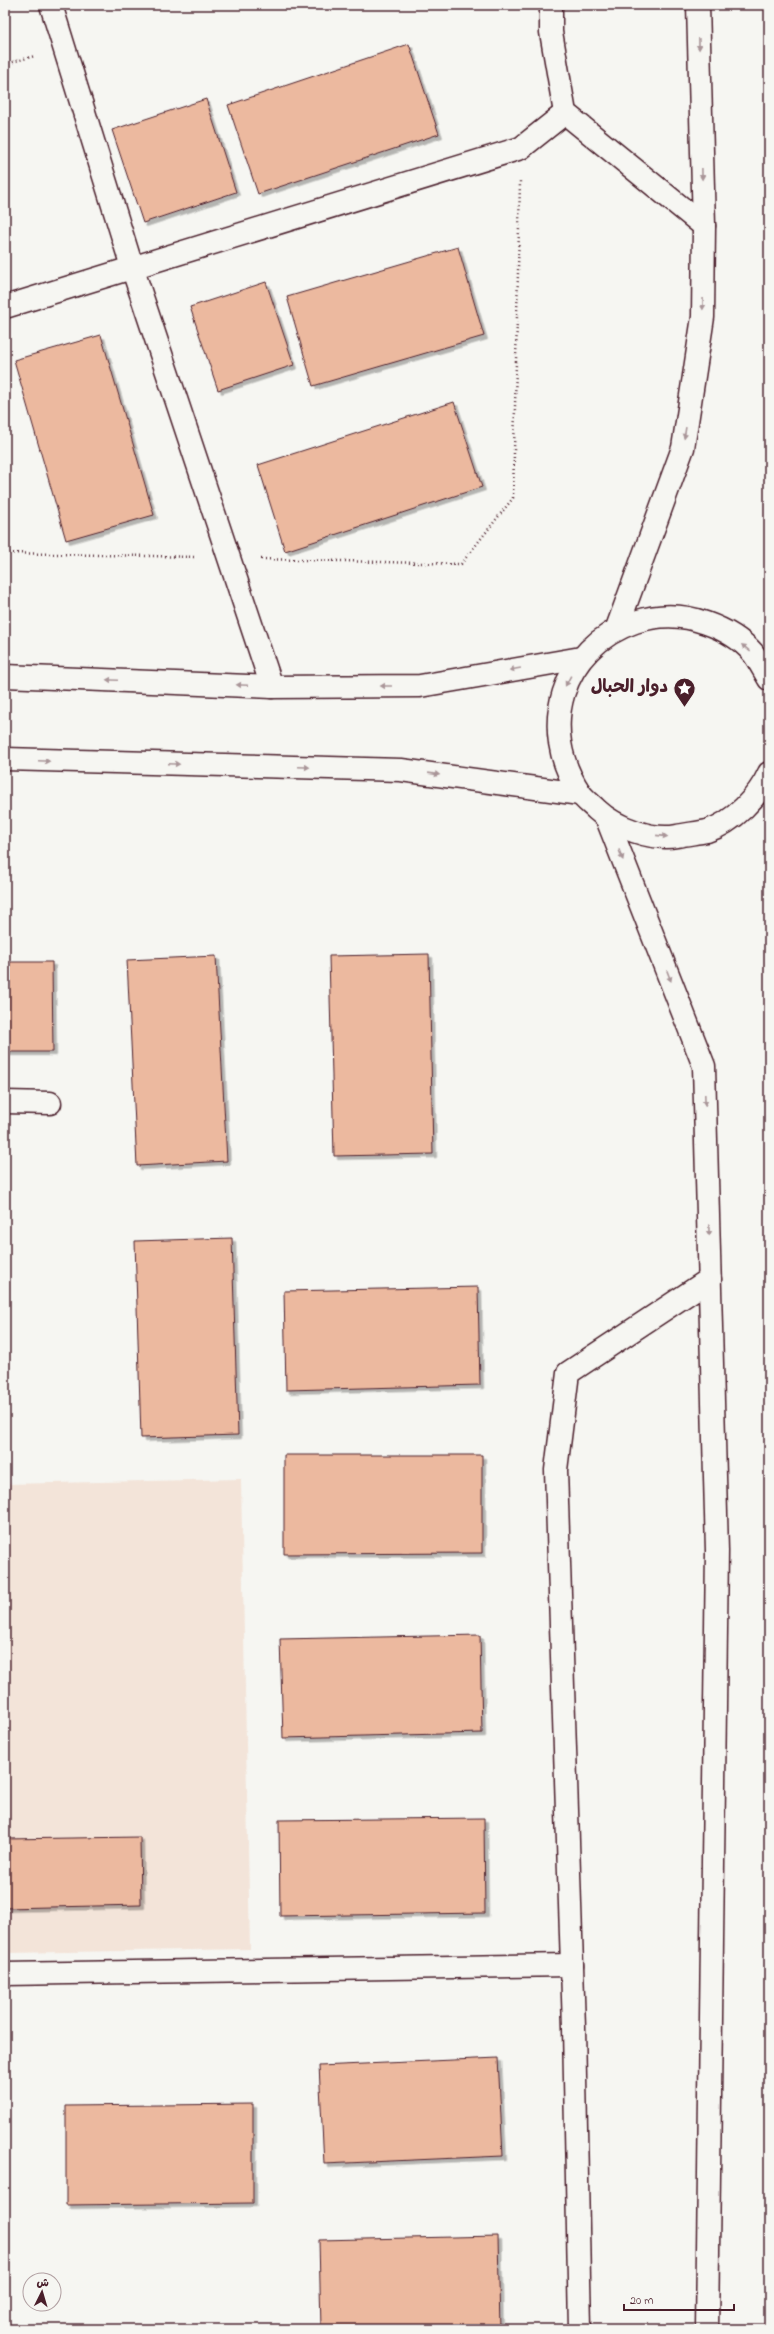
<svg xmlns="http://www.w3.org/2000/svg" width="774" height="2334" viewBox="0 0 774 2334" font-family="'Indie Flower','Playpen Sans Arabic',sans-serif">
	<defs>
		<filter id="shadow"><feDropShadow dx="3.5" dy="3.5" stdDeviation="0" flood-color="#0004"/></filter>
	</defs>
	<rect width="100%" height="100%" fill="#f6f6f2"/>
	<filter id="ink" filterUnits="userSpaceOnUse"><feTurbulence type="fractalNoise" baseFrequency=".025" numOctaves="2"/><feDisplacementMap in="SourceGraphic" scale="8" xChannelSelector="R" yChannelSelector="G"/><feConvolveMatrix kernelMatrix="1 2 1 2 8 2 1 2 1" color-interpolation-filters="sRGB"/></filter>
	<g filter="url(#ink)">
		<!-- built -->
		<polygon fill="#f3e4d9" points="241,1479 250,1949 5,1953 5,1484"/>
		<!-- building -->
		<g fill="#ecb99f" stroke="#4a1f2b" filter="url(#shadow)">
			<polygon points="409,44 439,134 258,194 228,105"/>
			<polygon points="206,99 236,192 143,223 112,130"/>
			<polygon points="458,247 484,336 313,386 287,297"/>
			<polygon points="266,282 294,365 218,390 190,307"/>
			<polygon points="101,335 154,515 66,540 14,360"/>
			<polygon points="454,402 482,487 285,551 258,465"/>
			<polygon points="429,954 433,1154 334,1156 329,956"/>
			<polygon points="216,956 227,1161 137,1166 127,960"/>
			<polygon points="5,962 52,962 53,1052 5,1052"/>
			<polygon points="232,1238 238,1435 141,1438 135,1241"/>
			<polygon points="478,1287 480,1385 286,1390 284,1291"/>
			<polygon points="284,1455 482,1455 482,1553 284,1554"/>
			<polygon points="480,1635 482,1733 283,1738 280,1639"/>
			<polygon points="484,1818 485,1913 280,1916 279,1820"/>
			<polygon points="140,1837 141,1905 5,1908 5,1839"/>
			<polygon points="498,2058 503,2156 324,2164 319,2066"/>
			<polygon points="253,2104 253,2203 66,2205 66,2106"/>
			<polygon points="498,2236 500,2329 321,2329 319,2240"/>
		</g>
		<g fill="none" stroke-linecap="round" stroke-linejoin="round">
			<defs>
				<g id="minor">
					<polyline points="51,5 132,267 272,687"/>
					<polyline points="551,5 551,32 565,113 704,226"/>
					<polyline points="5,307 521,148 565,113"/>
					<polyline points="5,1102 50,1103"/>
					<polyline points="5,1974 572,1965"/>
					<polyline points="580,2329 574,2028 556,1470 568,1373 710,1279"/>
				</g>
				<g id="tertiary">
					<polyline points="5,676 272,687 420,686 581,658"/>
					<polyline points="5,759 401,770 580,794"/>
				</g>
				<g id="primary">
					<polyline points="617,628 683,448 703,317 704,226 698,5"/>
					<path d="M769,679c-5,-8 -10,-18 -16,-26 -12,-14 -30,-24 -47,-30 -24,-9 -47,-9 -71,-1 -74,25 -98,107 -55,171 4,6 11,11 17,17 18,17 55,31 80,26 10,-2 20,-3 30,-5 26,-8 52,-35 62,-58"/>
					<polyline points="607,819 704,1066 717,1551 707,2329"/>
				</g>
			</defs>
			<!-- minor casing -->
			<use href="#minor" stroke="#4a1f2b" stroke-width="25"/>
			<!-- tertiary casing -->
			<use href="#tertiary" stroke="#4a1f2b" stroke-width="25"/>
			<!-- primary casing -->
			<use href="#primary" stroke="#4a1f2b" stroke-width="25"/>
			<!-- path -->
			<g stroke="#4a1f2b" stroke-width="2.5" stroke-dasharray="1 3" stroke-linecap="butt">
				<polyline points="5,64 35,56"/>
				<polyline points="5,553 196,557"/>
				<polyline points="261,559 461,564 513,498 520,181"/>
			</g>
			<!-- minor -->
			<use href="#minor" stroke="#f6f6f2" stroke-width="22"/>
			<!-- tertiary -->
			<use href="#tertiary" stroke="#f6f6f2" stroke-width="22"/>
			<!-- primary -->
			<use href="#primary" stroke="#f6f6f2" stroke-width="22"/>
		</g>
		<!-- one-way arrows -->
		<defs><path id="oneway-solid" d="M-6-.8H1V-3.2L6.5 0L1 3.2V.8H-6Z"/></defs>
		<g fill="#a99598">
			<use href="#oneway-solid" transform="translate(699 44) rotate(89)"/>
			<use href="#oneway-solid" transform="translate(702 174) rotate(89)"/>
			<use href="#oneway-solid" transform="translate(703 304) rotate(91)"/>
			<use href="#oneway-solid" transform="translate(685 433) rotate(99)"/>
			<use href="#oneway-solid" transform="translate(746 648) rotate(-141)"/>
			<use href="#oneway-solid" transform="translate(515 669) rotate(170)"/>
			<use href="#oneway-solid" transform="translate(112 680) rotate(-178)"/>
			<use href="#oneway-solid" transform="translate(568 681) rotate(118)"/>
			<use href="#oneway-solid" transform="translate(242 685) rotate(-178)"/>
			<use href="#oneway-solid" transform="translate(386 686) rotate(180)"/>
			<use href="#oneway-solid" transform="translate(44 761) rotate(2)"/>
			<use href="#oneway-solid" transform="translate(174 764) rotate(2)"/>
			<use href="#oneway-solid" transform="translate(304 767) rotate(2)"/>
			<use href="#oneway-solid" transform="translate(434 774) rotate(8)"/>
			<use href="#oneway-solid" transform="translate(662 836) rotate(6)"/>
			<use href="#oneway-solid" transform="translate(621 855) rotate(69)"/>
			<use href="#oneway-solid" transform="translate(669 976) rotate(69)"/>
			<use href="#oneway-solid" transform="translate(705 1100) rotate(88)"/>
			<use href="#oneway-solid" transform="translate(709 1230) rotate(88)"/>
		</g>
	</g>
	<!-- icons -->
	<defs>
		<symbol id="sight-pin" viewBox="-11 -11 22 30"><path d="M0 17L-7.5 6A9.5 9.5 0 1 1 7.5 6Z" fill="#4a1f2b" stroke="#f6f6f2"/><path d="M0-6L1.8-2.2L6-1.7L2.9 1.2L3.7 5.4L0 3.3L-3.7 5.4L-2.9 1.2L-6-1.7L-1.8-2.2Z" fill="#fff"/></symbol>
	</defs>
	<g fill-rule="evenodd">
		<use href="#sight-pin" x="672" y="676" width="25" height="34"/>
	</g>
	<g text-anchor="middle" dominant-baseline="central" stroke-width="3" stroke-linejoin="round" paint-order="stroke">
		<!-- poi labels -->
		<g font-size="18" font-weight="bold" fill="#4a1f2b" stroke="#f6f6f2" text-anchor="end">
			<text x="668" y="688">دوار الحبال</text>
		</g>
	</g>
	<!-- margin -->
	<rect width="774" height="2334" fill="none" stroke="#f6f6f2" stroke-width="20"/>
	<rect x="10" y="10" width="754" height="2314" fill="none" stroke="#4a1f2b" stroke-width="1.5" filter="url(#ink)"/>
	<!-- north arrow -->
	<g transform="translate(42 2292) rotate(5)"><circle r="19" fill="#f6f6f2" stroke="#b1a0a2"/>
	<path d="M0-3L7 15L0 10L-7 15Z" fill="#4a1f2b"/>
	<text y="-6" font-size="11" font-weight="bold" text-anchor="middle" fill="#4a1f2b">ش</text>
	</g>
	<!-- scale -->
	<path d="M624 2304v6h110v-6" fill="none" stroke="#4a1f2b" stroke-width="2"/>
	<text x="630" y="2304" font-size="12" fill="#4a1f2b" stroke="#f6f6f2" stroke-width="3" paint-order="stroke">20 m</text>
</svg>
